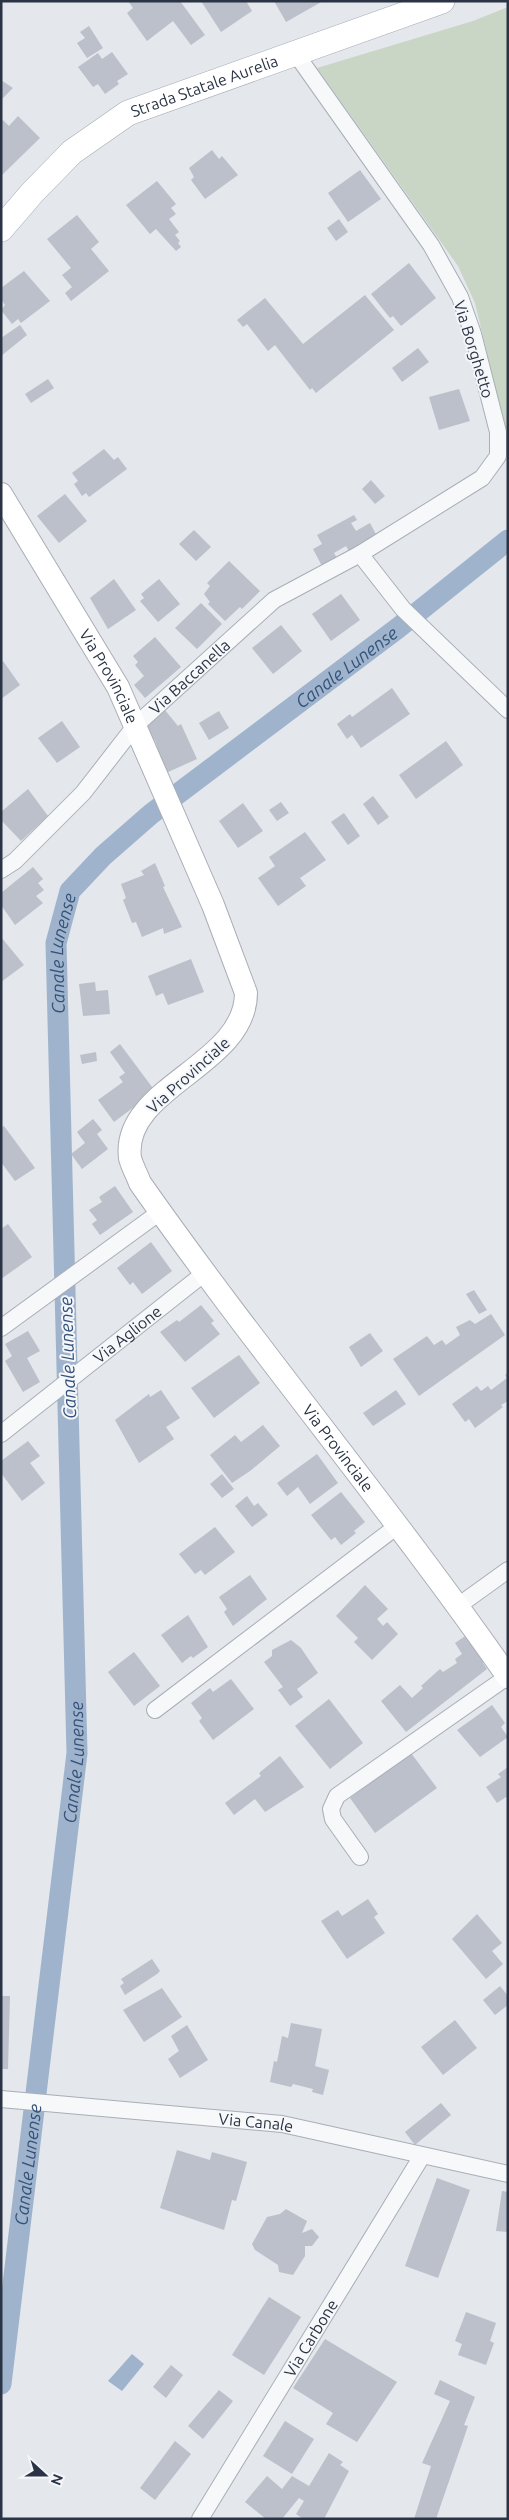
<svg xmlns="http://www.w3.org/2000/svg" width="509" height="2520" viewBox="0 0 509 2520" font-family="Ubuntu,sans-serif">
	<rect width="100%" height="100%" fill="#e4e7ec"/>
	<!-- green -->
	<polygon fill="#c9d6c5" points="508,7 508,441 475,303 458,266 317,68 473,21"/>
	<!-- water -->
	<polygon fill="#9fb4cc" points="132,2354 144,2364 122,2391 108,2381"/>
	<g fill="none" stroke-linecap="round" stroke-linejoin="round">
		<!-- canal -->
		<path stroke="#9fb4cc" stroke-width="21" id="s1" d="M1,2384l76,-631 -21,-810 14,-52 33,-35 48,-42 247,-186 110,-88"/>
	</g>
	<!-- building -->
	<g fill="#bbc0ca">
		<polygon points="128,1 180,1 205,35 191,45 173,21 147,41 127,13 133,8"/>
		<polygon points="201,1 246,1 252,11 221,32"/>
		<polygon points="274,1 323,1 286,22"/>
		<polygon points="89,26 103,48 87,58 77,43 85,38 80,32"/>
		<polygon points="112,52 128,74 117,81 119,84 105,94 98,84 93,87 78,67 98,53 102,59"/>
		<polygon points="1,80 13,88 1,100"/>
		<polygon points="18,116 40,138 1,176 1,122 3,120 9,126"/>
		<polygon points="212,150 219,159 222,156 238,175 205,199 191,180 194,177 189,168"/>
		<polygon points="360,170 381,199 348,222 328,193"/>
		<polygon points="157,181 176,204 171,208 176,214 169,219 179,232 175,235 180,241 178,243 181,247 176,251 156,229 150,234 126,205"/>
		<polygon points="77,215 99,242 91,249 109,271 71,301 65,293 72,287 62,275 71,268 47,239"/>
		<polygon points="339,219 348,232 336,241 327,228"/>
		<polygon points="409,263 436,298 401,326 393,316 390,318 371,294"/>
		<polygon points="24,271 50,301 21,323 18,319 12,324 1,310 5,305 1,299 1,288"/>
		<polygon points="365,295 394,330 316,393 312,388 310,390 275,345 268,351 247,324 243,327 237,320 265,298 303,344"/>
		<polygon points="20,325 27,335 1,356 1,338"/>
		<polygon points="418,348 429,362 402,382 392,368"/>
		<polygon points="48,379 54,388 31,403 25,394"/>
		<polygon points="459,389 470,421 439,430 429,397"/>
		<polygon points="104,449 114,460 118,457 127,469 89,497 86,493 82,496 74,484 78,481 72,473"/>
		<polygon points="371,480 385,496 375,504 362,489"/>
		<polygon points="65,494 87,521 59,543 37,516"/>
		<polygon points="354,515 357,520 351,523 356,531 370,523 379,540 351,555 346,546 334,553 338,560 323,568 313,549 322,544 317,535"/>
		<polygon points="194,530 211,547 196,561 179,544"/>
		<polygon points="229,561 260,591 242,609 240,607 225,621 208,604 210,602 204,594 210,586 207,583"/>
		<polygon points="114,579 136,610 108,629 90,598"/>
		<polygon points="159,579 180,604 158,622 140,601 144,598 141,594"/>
		<polygon points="341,594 360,620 331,641 312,614"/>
		<polygon points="201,603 222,624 197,649 175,628"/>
		<polygon points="281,625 302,651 273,674 252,648"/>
		<polygon points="155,637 181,667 145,698 134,685 144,676 135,665 138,662 133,656"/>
		<polygon points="3,661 20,685 1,699 1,662"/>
		<polygon points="392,688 410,714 361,748 352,735 347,739 337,724 350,714 352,717"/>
		<polygon points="164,709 178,726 181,724 197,759 166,773 155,741 144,725"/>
		<polygon points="219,711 229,728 209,740 199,723"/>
		<polygon points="62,721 80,747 57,763 38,738"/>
		<polygon points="446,741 463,765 416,799 399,775"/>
		<polygon points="28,789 48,816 21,841 1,820 1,812"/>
		<polygon points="373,796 389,817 378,825 363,804"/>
		<polygon points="281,802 289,813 277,821 269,810"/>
		<polygon points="243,803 263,831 238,848 219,821"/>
		<polygon points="344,813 360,836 348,845 331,822"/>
		<polygon points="305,832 326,860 300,878 306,886 278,906 258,878 275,866 269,857"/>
		<polygon points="155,863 165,886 163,887 182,927 164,934 163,928 142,937 136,922 132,923 123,900 126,898 121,884 144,875 141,871"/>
		<polygon points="33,867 43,879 38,883 44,890 36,896 43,903 15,925 1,905 1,893"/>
		<polygon points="1,937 24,965 1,982"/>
		<polygon points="191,959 204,992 168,1005 163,993 156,996 148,976"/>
		<polygon points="95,982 96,991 108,990 110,1014 83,1016 79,984"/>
		<polygon points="120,1044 155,1091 114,1122 98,1100 123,1082 119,1077 125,1073 110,1052"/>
		<polygon points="96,1052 97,1061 82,1064 80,1055"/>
		<polygon points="93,1119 102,1130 97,1134 108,1149 82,1169 71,1154 85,1143 77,1132"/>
		<polygon points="4,1126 35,1168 15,1181 1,1162 1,1128"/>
		<polygon points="115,1186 133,1212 100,1235 92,1224 97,1220 89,1210 102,1202 99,1197"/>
		<polygon points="8,1224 32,1257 1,1279 1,1229"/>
		<polygon points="151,1242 172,1271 142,1294 133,1282 130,1285 117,1268"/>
		<polygon points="474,1290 487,1310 479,1314 466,1294"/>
		<polygon points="201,1305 214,1321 211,1323 220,1334 185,1362 160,1332 177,1320 179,1322"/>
		<polygon points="491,1314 505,1335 419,1396 393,1359 427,1336 434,1345 442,1340 446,1345 460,1335 456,1327 470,1320 475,1324"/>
		<polygon points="28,1331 40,1351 27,1358 40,1382 23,1392 5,1361 12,1356 5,1344"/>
		<polygon points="370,1333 383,1351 361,1367 349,1347"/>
		<polygon points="239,1355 260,1383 214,1418 191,1388"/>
		<polygon points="508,1373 508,1401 501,1405 503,1407 475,1428 469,1419 465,1422 452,1404 477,1386 481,1391 488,1386 491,1390 507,1378 505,1375"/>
		<polygon points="161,1390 180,1418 166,1427 174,1439 139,1463 115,1420 145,1397 149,1394 150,1397"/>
		<polygon points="396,1390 406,1404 373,1426 363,1413"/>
		<polygon points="263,1425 280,1446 250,1471 232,1483 210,1455 235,1435 241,1442"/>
		<polygon points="28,1441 40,1456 30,1463 45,1483 22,1501 1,1473 1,1461"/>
		<polygon points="317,1454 338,1483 310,1504 298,1487 287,1496 277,1483"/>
		<polygon points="222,1474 234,1489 222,1498 210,1484"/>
		<polygon points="341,1492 365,1522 354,1531 356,1533 341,1545 335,1537 331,1540 311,1515"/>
		<polygon points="247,1496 254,1506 258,1503 268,1515 252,1527 235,1506"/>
		<polygon points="215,1527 235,1552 205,1575 201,1570 195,1574 179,1554"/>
		<polygon points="250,1575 267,1599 233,1626 224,1612 227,1609 219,1597"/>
		<polygon points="365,1585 388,1609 377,1619 383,1626 387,1622 398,1634 372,1660 354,1642 358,1638 336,1616"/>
		<polygon points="188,1615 208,1647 193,1658 191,1656 182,1663 161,1635"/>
		<polygon points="471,1632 489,1658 483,1663 487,1669 406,1732 381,1701 400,1685 412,1698 423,1688 421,1686 440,1669 443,1672 457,1663 455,1659 462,1654 455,1643"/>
		<polygon points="291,1640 301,1648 318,1673 297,1689 303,1697 290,1706 278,1690 283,1687 264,1662 272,1656 272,1650"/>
		<polygon points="134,1652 160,1686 134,1706 108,1672"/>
		<polygon points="231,1679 254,1709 213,1740 199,1721 202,1718 191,1703 210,1688 213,1692"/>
		<polygon points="329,1699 363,1743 330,1769 295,1726"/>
		<polygon points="492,1705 505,1723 501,1727 508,1737 480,1757 457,1730"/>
		<polygon points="411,1753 437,1788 375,1833 350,1798"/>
		<polygon points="280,1756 304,1787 265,1812 255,1799 234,1815 225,1803 261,1776 259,1773"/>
		<polygon points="508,1767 508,1800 506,1797 497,1803 486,1787 501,1777 498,1774"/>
		<polygon points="368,1899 378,1914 374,1917 385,1933 347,1959 321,1921 338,1910 342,1916"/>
		<polygon points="477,1914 502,1943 492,1951 503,1964 486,1979 452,1939"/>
		<polygon points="152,1959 160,1971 157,1974 125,1995 120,1986 124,1983 121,1979"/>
		<polygon points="500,1986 508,1996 508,2005 495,2015 483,2000"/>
		<polygon points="162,1988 182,2017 144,2042 123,2010"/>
		<polygon points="1,1996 10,1996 8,2069 1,2069"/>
		<polygon points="455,2020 477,2048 443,2075 421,2047"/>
		<polygon points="291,2023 322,2029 315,2066 329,2070 323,2095 312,2092 313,2089 293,2084 291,2087 270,2082 274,2061 277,2062 282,2036 288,2038"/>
		<polygon points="187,2025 208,2060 180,2078 168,2059 179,2051 171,2036"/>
		<polygon points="441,2103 451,2115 415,2145 405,2132"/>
		<polygon points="177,2150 210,2160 212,2152 247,2162 236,2201 232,2200 224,2230 160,2208"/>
		<polygon points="437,2178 470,2190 438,2278 405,2266"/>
		<polygon points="502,2191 508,2192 508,2232 496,2231"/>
		<polygon points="286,2209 307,2221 302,2233 312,2229 319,2237 312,2246 305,2246 305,2256 293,2275 279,2272 278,2265 255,2250 252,2244 267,2217 280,2214"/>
		<polygon points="269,2297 301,2317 264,2375 232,2355"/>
		<polygon points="466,2312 496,2323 490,2341 494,2343 486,2365 458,2355 462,2344 455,2341"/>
		<polygon points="325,2339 397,2382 357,2442 326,2424 333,2413 293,2388"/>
		<polygon points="171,2365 183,2375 166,2398 153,2387"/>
		<polygon points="440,2380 475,2397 464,2425 468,2426 436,2519 414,2519 431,2466 422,2463 450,2401 434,2394"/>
		<polygon points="219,2390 233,2401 203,2439 188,2426"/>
		<polygon points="285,2421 314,2439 292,2474 263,2456"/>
		<polygon points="175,2441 191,2454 155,2500 140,2488"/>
		<polygon points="329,2453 343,2462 340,2465 349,2471 324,2519 303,2519 296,2514 304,2501 299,2498 282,2519 266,2519 245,2502 267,2476 282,2489 292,2476 309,2486"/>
	</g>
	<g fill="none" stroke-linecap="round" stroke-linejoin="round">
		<defs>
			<g id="street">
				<polyline points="360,554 403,609 508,710"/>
				<path id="s2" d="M1,870l14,-9 68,-68 52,-67 139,-126 86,-46 122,-76 16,-22v-24l-25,-98 -13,-37 -29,-52 -135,-191"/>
				<polyline points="1,1328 160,1212"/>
				<path id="s3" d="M1,1434l205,-162"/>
				<polyline points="458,1606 508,1570"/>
				<polyline points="155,1710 396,1527"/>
				<polyline points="360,1857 333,1819 331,1809 337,1796 507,1677"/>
				<path id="s4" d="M1,2099l281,25 226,50"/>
				<path id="s5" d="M200,2519l222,-363"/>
			</g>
			<g id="secondary">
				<path id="s6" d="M1,494l117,193 95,218 33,88c0,73 -125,94 -116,165 2,8 7,17 10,25 118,168 251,326 368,494"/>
			</g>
			<g id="primary">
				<path id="s7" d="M1,229l31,-36 40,-41 56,-39 314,-112"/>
			</g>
		</defs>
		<!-- street casing -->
		<use href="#street" stroke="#a9aeb7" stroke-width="18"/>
		<!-- secondary casing -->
		<use href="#secondary" stroke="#a9aeb7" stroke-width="24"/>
		<!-- primary casing -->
		<use href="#primary" stroke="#a3abb8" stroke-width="26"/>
		<!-- street -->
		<use href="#street" stroke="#f7f8fa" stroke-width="16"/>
		<!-- secondary -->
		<use href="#secondary" stroke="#fff" stroke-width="22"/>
		<!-- primary -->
		<use href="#primary" stroke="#fff" stroke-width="25"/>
	</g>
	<g text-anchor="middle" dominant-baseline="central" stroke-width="4" stroke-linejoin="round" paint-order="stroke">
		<!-- street labels -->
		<g font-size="16" fill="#2b3445" stroke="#f4f6f9">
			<text stroke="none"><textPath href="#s7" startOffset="254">Strada Statale Aurelia</textPath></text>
			<text transform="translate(474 349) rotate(73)">Via Borghetto</text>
			<text stroke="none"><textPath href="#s2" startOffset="271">Via Baccanella</textPath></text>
			<text stroke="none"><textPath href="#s6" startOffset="212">Via Provinciale</textPath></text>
			<text transform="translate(188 1075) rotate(-42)">Via Provinciale</text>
			<text stroke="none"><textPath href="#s3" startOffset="161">Via Aglione</textPath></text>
			<text stroke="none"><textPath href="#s6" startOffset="1126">Via Provinciale</textPath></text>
			<text stroke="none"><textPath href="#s4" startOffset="256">Via Canale</textPath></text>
			<text stroke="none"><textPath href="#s5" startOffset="212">Via Carbone</textPath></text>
		</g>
		<!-- water labels -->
		<g font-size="18" font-style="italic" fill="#34527a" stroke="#f4f6f9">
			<text stroke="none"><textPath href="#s1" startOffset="1856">Canale Lunense</textPath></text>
			<text stroke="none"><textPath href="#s1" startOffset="1436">Canale Lunense</textPath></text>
			<text transform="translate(67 1358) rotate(-92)">Canale Lunense</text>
			<text stroke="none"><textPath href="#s1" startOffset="626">Canale Lunense</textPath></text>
			<text stroke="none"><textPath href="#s1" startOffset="221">Canale Lunense</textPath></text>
		</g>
	</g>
	<!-- border -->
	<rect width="509" height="2520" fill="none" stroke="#2b3445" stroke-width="5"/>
	<!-- north arrow -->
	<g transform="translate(45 2475) rotate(111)" stroke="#f4f6f9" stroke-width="4" paint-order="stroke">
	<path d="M0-4L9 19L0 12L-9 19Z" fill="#2b3445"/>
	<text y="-8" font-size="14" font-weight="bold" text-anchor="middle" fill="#2b3445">N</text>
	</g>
</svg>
